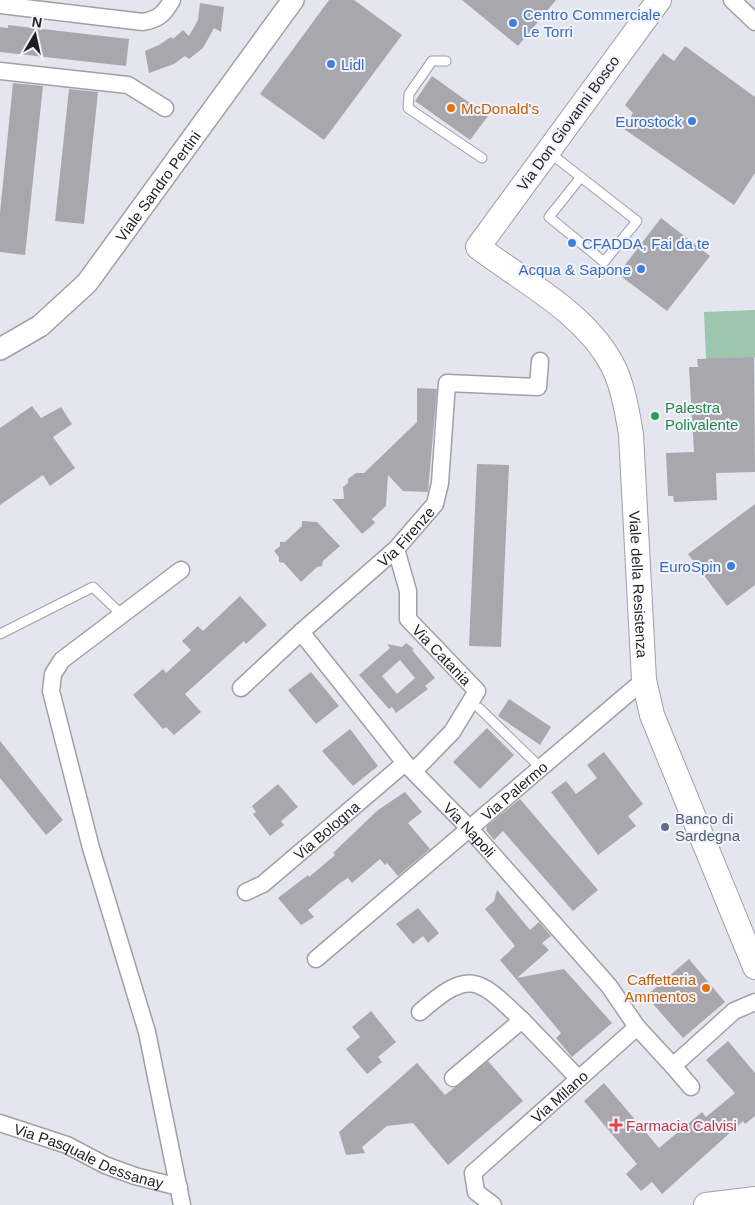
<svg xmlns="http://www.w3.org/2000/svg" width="755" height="1205" viewBox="0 0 755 1205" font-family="Arial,sans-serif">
	<rect width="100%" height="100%" fill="#e4e5ee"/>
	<!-- green -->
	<polygon fill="#9ec5ad" points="755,310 755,357 706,360 704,312"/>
	<!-- building -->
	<g fill="#a9a7ae" fill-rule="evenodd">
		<polygon points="329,0 354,0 402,35 324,140 260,94"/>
		<polygon points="462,0 556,0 518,46"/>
		<polygon points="200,3 224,7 221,32 214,28 203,48 189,59 185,56 174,64 149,73 145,51 159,45 171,37 173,39 183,30 189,36 198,20"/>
		<polygon points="8,25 129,39 126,66 0,52 0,27 8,28"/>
		<polygon points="685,46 755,97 755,173 734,205 624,129 633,113 625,105 663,53 674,61"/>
		<polygon points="432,76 488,116 470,140 415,101"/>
		<polygon points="13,83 43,86 25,255 0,252 0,213"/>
		<polygon points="69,89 98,92 84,224 55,221"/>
		<polygon points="661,218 710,256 667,311 618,274"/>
		<polygon points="754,357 755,472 716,473 717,500 674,502 673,496 668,496 666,453 694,452 689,367 698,367 697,359"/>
		<polygon points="417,388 437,389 428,492 403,491 388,475 386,506 372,519 375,523 362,534 332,499 344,499 343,487 348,483 348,479 356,473 364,473 417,422"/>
		<polygon points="32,406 41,418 61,407 72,424 53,437 75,468 50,486 43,475 0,505 0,428"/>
		<polygon points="477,464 509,465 501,647 469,646"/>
		<polygon points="755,504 755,585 727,606 688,554"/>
		<polygon points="302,521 317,522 340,546 323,561 322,566 317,567 301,582 284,563 279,562 279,557 274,551 280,546 280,542 285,542 302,526"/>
		<polygon points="240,596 267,625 246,644 244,641 185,694 201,712 174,735 166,727 163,729 133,695 163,669 166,673 191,650 182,641 198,626 203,631"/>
		<path d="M406,643l8,6 -2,1 23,28 -10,8 3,3 -32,24 -4,-6 -3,2 -30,-34 31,-27 -3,-4 15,3zM400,660l15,18 -18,16 -15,-18z"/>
		<polygon points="311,672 339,706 316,724 288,690"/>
		<polygon points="509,699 551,727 540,745 498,716"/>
		<polygon points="487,728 514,755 480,789 453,762"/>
		<polygon points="350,729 378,766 353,786 322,751"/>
		<polygon points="0,741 63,820 46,835 0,778"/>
		<polygon points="604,752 643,804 628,816 636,826 598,855 551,792 566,781 576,794 597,778 587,765"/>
		<polygon points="278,784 298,807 281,821 284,825 270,836 253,814 256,812 252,806"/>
		<polygon points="405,792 422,812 408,823 430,849 398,876 387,863 385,865 380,859 352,883 348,878 340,883 308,910 314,917 301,925 278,898 308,875 309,877 335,855 333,853 378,810"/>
		<polygon points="520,799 598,890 573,911 503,831 494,840 486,830 487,826"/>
		<polygon points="497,890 530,930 539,922 551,936 542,943 549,950 517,978 564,969 612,1023 572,1057 556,1038 561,1033 500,960 515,946 485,909 494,901"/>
		<polygon points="418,908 439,933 428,943 423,936 413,944 396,924"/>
		<polygon points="689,959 725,1002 683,1038 646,996"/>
		<polygon points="371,1011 396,1042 378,1057 382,1062 367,1074 346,1049 360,1037 352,1027"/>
		<polygon points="728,1041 755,1073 755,1116 745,1124 743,1121 662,1194 652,1182 641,1191 626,1174 637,1164 584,1101 604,1083 659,1148 702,1112 706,1117 735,1093 706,1060"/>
		<polygon points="488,1061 523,1101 448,1165 413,1123 387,1126 362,1147 365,1153 346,1155 339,1132 417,1063 445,1095"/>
	</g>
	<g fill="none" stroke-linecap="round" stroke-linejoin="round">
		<defs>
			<g id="service">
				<polyline points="446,61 432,61 409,94 408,108 482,158"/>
				<polyline points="550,153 637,221 604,262 549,217 581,177"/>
				<polyline points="0,634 93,587 121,614"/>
				<polyline points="479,708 541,768"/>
			</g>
			<g id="minor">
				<polyline points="732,0 755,22"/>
				<path d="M0,5l143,17c16,-3 21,-8 29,-22"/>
				<polyline points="0,71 128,85 165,108"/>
				<path id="s1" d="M396,549l12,42v28l69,72 -25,41 -38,39"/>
				<polyline points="181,570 62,660 53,674 51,691 91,848 147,1032 182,1205"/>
				<path id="s2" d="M301,632l104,131 65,66 139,157 28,41 36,39 61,-55 21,-9"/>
				<path id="s3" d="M241,688l60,-56 95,-83 39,-45 5,-21 7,-100 91,4 2,-26"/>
				<path id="s4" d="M246,892l17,-8 142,-121"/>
				<path id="s5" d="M316,959l328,-279"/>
				<path d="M420,1012c50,-44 58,-34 102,8l-69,58"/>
				<polyline points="522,1020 578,1078"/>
				<polyline points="673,1066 691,1087"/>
				<path id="s6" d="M0,1123l67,22 38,20 30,11 44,11"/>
				<path id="s7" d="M493,1205l-17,-13 -3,-19 164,-146"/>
			</g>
			<g id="tertiary">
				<path id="s8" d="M0,349l40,-23 47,-43 206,-283"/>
			</g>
			<g id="secondary">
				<path id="s9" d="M659,0l-181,247c46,35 106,65 134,117 11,21 15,47 19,70l13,246 8,35 103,252"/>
				<polyline points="706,1205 755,1199"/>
			</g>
		</defs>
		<!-- service casing -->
		<use href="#service" stroke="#9fa0a8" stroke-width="11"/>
		<!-- minor casing -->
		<use href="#minor" stroke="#9fa0a8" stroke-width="19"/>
		<!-- tertiary casing -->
		<use href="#tertiary" stroke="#9fa0a8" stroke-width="24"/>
		<!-- secondary casing -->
		<use href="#secondary" stroke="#9fa0a8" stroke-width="26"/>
		<!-- service -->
		<use href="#service" stroke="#fff" stroke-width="9"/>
		<!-- minor -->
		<use href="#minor" stroke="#fff" stroke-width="16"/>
		<!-- tertiary -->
		<use href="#tertiary" stroke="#fff" stroke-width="21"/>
		<!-- secondary -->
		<use href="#secondary" stroke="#fff" stroke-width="24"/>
	</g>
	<!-- markers -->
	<g fill="#3f7fe0" stroke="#f2f3fb" stroke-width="2">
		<circle cx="513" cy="23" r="5"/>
		<circle cx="331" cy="64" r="5"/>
		<circle cx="692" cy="121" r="5"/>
		<circle cx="572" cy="243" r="5"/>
		<circle cx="641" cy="269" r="5"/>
		<circle cx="731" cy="566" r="5"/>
	</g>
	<g fill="#e8710a" stroke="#f2f3fb" stroke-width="2">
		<circle cx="451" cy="108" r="5"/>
		<circle cx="706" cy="988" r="5"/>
	</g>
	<circle fill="#2e9e5b" stroke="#f2f3fb" stroke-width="2" cx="655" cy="416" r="5"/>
	<circle fill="#5c6f8a" stroke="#f2f3fb" stroke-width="2" cx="665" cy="827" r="5"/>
	<path fill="#e0444e" stroke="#f2f3fb" stroke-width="2" d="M613.5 1117.5h5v5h5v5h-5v5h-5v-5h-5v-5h5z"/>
	<g text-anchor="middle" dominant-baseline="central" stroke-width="4" stroke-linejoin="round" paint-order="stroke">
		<!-- shop labels -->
		<g font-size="15" fill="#366cbe" stroke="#f2f3fb" text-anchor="start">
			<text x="523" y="14">Centro Commerciale<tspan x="523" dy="17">Le Torri</tspan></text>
			<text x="341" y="64">Lidl</text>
			<text x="682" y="121" text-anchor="end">Eurostock</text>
			<text x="582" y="243">CFADDA, Fai da te</text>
			<text x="631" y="269" text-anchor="end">Acqua &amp; Sapone</text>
			<text x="721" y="566" text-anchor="end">EuroSpin</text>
		</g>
		<!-- food labels -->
		<g font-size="15" fill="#c56008" stroke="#f2f3fb" text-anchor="start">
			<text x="461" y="108">McDonald's</text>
			<text x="696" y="979" text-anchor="end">Caffetteria<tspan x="696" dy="17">Ammentos</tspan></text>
		</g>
		<!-- street labels -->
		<g font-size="15" fill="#1e1f22" stroke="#f2f3fb">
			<text transform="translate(568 123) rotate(-54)">Via Don Giovanni Bosco</text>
			<text stroke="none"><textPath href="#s8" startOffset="230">Viale Sandro Pertini</textPath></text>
			<text stroke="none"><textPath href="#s3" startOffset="224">Via Firenze</textPath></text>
			<text stroke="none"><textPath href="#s9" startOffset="709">Viale della Resistenza</textPath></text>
			<text stroke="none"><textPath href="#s1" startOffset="121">Via Catania</textPath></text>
			<text stroke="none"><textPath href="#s5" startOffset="260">Via Palermo</textPath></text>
			<text stroke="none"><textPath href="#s4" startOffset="102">Via Bologna</textPath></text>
			<text stroke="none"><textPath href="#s2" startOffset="260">Via Napoli</textPath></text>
			<text stroke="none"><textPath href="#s7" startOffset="156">Via Milano</textPath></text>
			<text stroke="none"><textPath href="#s6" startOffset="95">Via Pasquale Dessanay</textPath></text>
		</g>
		<!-- leisure labels -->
		<g font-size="15" fill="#27864d" stroke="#f2f3fb" text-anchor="start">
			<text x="665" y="407">Palestra<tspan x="665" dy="17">Polivalente</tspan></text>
		</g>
		<!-- service labels -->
		<g font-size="15" fill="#4e5e75" stroke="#f2f3fb" text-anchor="start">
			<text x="675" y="818">Banco di<tspan x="675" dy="17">Sardegna</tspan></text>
		</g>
		<!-- health labels -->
		<g font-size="15" fill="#be3a42" stroke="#f2f3fb" text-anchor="start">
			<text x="626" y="1125">Farmacia Calvisi</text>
		</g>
	</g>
	<!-- north arrow -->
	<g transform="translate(35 35) rotate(9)" stroke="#f2f3fb" stroke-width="4" paint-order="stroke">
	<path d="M0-4L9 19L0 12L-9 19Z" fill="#1e1f22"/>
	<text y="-8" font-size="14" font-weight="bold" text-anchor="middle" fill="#1e1f22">N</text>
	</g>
</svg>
